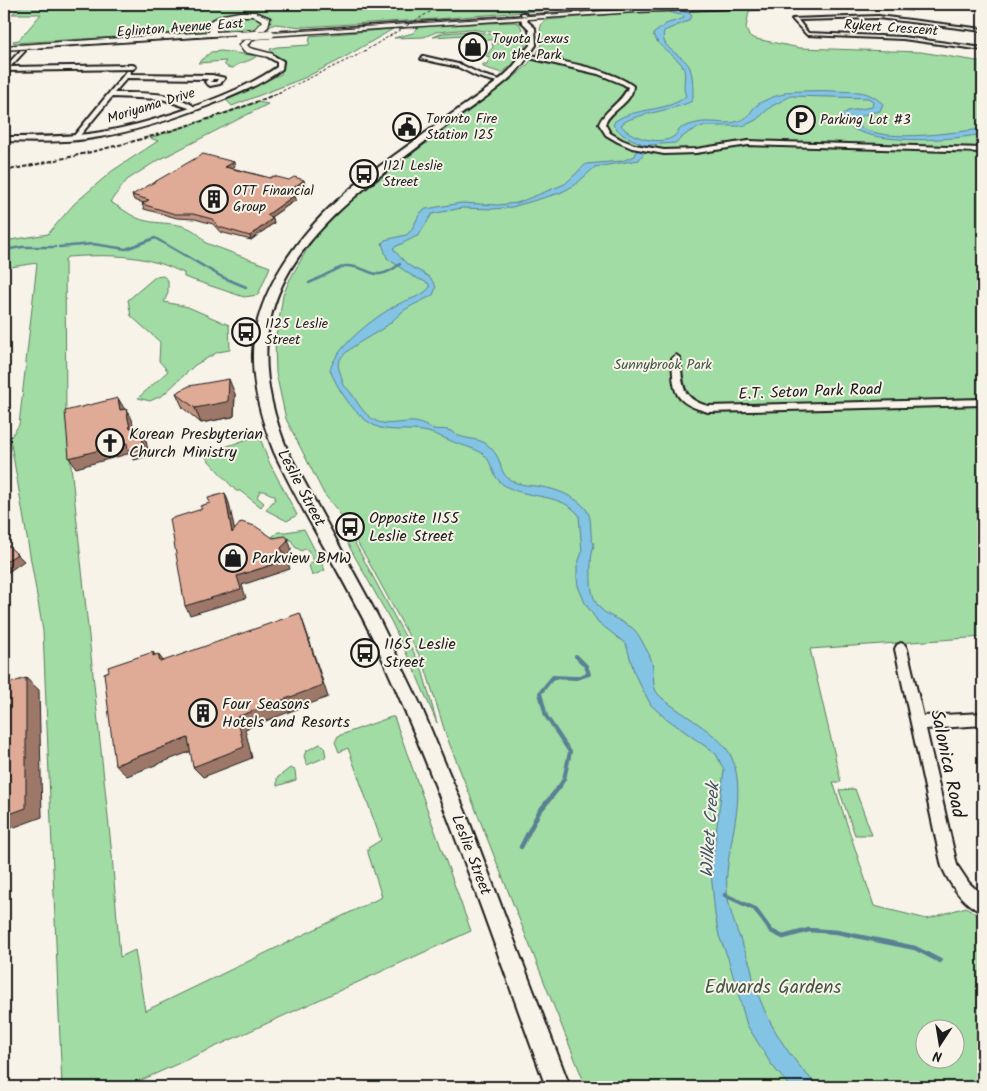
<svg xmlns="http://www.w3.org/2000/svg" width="987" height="1091" viewBox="0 0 987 1091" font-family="Kalam,sans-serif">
	<rect width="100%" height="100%" fill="#f7f3e8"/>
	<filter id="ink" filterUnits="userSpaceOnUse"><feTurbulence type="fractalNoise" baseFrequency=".02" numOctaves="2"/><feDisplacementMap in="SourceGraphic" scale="10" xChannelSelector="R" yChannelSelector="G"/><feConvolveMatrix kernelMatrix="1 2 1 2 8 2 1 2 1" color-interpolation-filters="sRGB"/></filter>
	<g filter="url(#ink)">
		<!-- green -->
		<g fill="#a0dca3" stroke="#5e7c60" fill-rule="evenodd">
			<path d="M24,4h656l-106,4 -138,11 -134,8 -27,-3 -10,5 6,-7 -1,-4 -5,-3c-17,-4 -41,-3 -57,7l-3,10 -191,11 -1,-2 6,-1 22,-26h-29z"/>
			<path d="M905,5l7,6c-54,-4 -109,-4 -163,0l-3,17 3,8 7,3 44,9 121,4 62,10v575l-173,12 31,133h-8l41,124 53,13 39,-12 17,12v168h-397l-140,-352 -22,-71 -58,-107 -28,-46 -14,-17 -38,-75 -10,-46 -1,-34 3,-12 5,-32 7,-16 24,-42 15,-17 26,-23 163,-123c13,-13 29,-26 22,-45l2,-6 4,-3 91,-8 152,-6zM924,1028h30v30h-30z"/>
			<polygon points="239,16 251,16 263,20 254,29 226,30 218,27 219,23 225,18"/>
			<polygon points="513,22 519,23 525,35 513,35 470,29 436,32 424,37 394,38 413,33 419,26"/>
			<polygon points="393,29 338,61 304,78 232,106 226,100 281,74 285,61 272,53 270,49 277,47 309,45 310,36"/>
			<polygon points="472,31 507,37 499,40 470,40 469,32 465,32 465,35 433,37 443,33"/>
			<path d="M509,37l17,2c2,14 -14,26 -24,34l-19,-6v-3h4l3,-7 -4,-1 7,-9 -1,-4h6l-1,-2z"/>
			<path d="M221,51l36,5c-7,6 -18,6 -24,12l-6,-1 -3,-3 2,-3 -28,2 13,-11z"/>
			<path d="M258,102l10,2 -113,58 -28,18 -17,22c9,4 18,12 27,16 23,10 51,-2 69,25l64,24 -12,28 -14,2 -60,-20v-4c-8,-3 -17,-8 -26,-10 -28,-9 -61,-8 -91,-6l-2,3 1,158 46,437 8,102 15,-7 10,61 237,-114 -14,-44v-5l13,-8 -33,-92 -9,4 -4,-10 3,-6 53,-19h3l77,214 -338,153v3h-71l-19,-456 -33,-193 9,-13 18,-162 -33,5v-27l44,-7 26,-30 38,-33 46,-30 -8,-3z"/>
			<polygon points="163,276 168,280 168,293 164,302 188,307 229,325 230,350 218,352 195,365 163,395 150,401 138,398 168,371 159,361 160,342 131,316 128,300 155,277"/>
			<polygon points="259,435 268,460 297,515 287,521 266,510 275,499 275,496 264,491 260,491 257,497 264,503 261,507 240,491 236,491 201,452 225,447"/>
			<polygon points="304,529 325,570 312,576 309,565 314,561 308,550 304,549 302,551 295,547 291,540 272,537 278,532 286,532"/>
			<polygon points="351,536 421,666 437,723 416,674 392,623 345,539"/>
			<polygon points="320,744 324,746 326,757 307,765 304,756 306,751"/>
			<polygon points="290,768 295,770 296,780 277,786 277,778"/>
			<polygon points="855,789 872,835 855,835 839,790"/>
		</g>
		<!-- water -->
		<path fill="#83c3e4" stroke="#5a8094" d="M652,4h8l2,4 27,5 3,3 -4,5 -24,10c-5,19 19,22 26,37 3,8 3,20 3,28l-1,5c-18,10 -62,13 -71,24 8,14 52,25 58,4 9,-4 21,-8 31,-7 10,0 21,3 31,-2 11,-4 9,-10 16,-15 8,-6 21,-10 28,-11v-2c17,-1 33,-2 51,-1 21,2 29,-3 47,13l-3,7 -16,4 -11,7c25,24 97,10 130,7v5c-30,6 -124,14 -142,-16v-3l7,-4 24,-4 1,-6 -5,-3 -77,-2 -19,10 -16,14 -13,6h-40l-14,6 -14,11 -26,2 -10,15 -44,7 -20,18 -15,8 -48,14 -18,2 -32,-1 -30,6 -13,21 -26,13c3,5 10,12 14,16 11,8 23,9 29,23l-3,8c-9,5 -19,9 -27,14 -9,6 -15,15 -24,20 -12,8 -36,19 -43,32 -3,8 5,15 3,23 13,9 16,25 29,34 13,10 29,3 44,4 7,1 12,5 18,7 5,1 11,0 15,1 4,1 7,4 11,6 18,6 25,0 38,20 4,7 4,18 12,23 9,7 23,6 33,8 14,2 35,10 44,22 8,11 2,25 8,36 -4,12 -3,25 -3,37 2,32 18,31 40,45 5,3 10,12 13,18 4,7 9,16 9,24 1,11 -1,21 8,28 18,16 59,37 69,57 18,36 0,81 -3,119 -3,33 12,61 23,91 2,6 2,12 4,18 12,40 35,76 65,105h-29l-19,-23 -24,-39 -19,-67 -9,-22 -4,-22 -4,-41 13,-103 -8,-16 -53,-38 -12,-11 -16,-30 -9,-31 -28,-22 -13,-19 -7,-17 -1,-8v-12l5,-14 -3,-37c-19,-22 -47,-16 -70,-27 -19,-9 -14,-23 -25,-33 -6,-6 -20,-9 -28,-12 -10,-4 -22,-10 -33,-12 -12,-2 -25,0 -38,-2 -25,-4 -46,-37 -55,-59 6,-24 50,-58 73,-68 9,-4 20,-6 27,-15l-2,-4 -16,-7 -25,-18 -5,-15 3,-3 21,-5 5,-4 9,-18 6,-4 35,-6 37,2 19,-2 48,-19 21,-20 36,-3 13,-5 2,-7 5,-5 -19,-9 -10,-10 2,-4c20,-14 55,-9 71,-25 -5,-10 2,-22 -4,-31 -8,-11 -24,-17 -29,-31l13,-10 18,-6v-2l-26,-7z"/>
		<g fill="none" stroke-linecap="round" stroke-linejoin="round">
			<!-- stream-far2 -->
			<g stroke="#5a8094" stroke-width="2.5">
				<polyline points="59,247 93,244 126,249 155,238 222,277 246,287"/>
				<polyline points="4,250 22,247 55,247"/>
				<path d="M309,283c7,-3 33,-17 36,-17 26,-1 27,20 55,-2"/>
			</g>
			<!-- stream-far1 -->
			<polyline stroke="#5a8094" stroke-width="4" points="559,787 564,779 570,752 546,716 540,693 553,677 576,678 589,674 586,666 576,656"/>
			<!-- stream -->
			<g stroke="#5a8094" stroke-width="4.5">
				<polyline points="521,847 539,812 560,786"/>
				<polyline points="725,895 755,909 771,931 783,937 809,930 837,932 915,948 940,961"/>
			</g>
			<defs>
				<g id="street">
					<polygon points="878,16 983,29 983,31 878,18 798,20 808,33 903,37 983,48 983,50 903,39 807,35 792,19"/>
					<polygon points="21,50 25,51 10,67 133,65 136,67 133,69 4,71 4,68"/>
					<path d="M527,54c29,7 83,14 106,32 -1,18 -22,23 -28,38l5,9 12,7 13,5 29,5 32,-1 52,-8 235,7v4l-235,-7 -52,8 -32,1 -32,-6 -14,-6 -12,-7 -7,-11c6,-15 23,-21 29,-37l-5,-3 -25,-10 -73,-17z"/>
					<polygon points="423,56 462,65 482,75 504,81 501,83 478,77 458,67 421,59"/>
					<path d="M127,71h4l-1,3 82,1 13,3 -5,6 -10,2 -5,-4 3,-3 -81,-1 -13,15c26,0 59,-2 81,14l-3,2 -30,-10 -50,-2 -35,42h-4v-2zM213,79h5l-2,3h-5z"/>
					<path d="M676,355l4,3c3,25 -1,40 28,48l275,-7v6l-275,7c-36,-10 -34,-20 -36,-54z"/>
					<path d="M901,643l4,2 2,4 16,67 60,-3v12l-57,4 31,136 12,18 14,13v17c-20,-9 -32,-26 -41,-46l-47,-218 2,-4z"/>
				</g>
				<g id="secondary">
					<path d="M521,13h4l4,5 -2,3 8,7 1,17c-7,10 -14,22 -23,30 -19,18 -43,32 -63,48 -120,90 -232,160 -162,329l90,165 42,87 47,112 103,271h-24c-52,-143 -101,-288 -163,-427 -32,-72 -76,-137 -109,-208 -12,-31 -22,-65 -21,-99 2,-63 49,-123 95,-162 30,-25 63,-47 94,-70 20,-15 49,-32 67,-50 7,-7 14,-18 21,-26l-1,-16 -8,-8 2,-3z"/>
					<path d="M268,55h4l11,6 -1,8c-23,17 -49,27 -75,37 -35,13 -71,25 -107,31 -32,6 -65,5 -96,4v-4c28,0 56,0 84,-3 51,-6 147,-37 189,-67v-5l-9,-5z"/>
				</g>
				<g id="primary">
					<polygon points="754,4 809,4 806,6 635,12 270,36 266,34 270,32 635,8"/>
					<path d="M240,12h15l15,6 -2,9 -21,18 3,3 23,6v4l-29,-6 -5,-7 12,-11 -247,16v-4l205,-14 1,-11 13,-6zM240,16h14l9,5 -11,12 -3,-3 -33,2 1,-8 11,-6z"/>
				</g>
			</defs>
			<!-- street casing -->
			<use href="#street" stroke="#1c1c1c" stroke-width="4"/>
			<!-- secondary casing -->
			<use href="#secondary" stroke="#1c1c1c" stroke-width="4"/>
			<!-- primary casing -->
			<use href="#primary" stroke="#1c1c1c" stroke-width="3"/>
			<!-- street -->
			<use href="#street" fill="#f7f3e8" fill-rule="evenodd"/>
			<!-- secondary -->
			<use href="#secondary" fill="#f7f3e8" fill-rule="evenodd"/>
			<!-- primary -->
			<use href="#primary" fill="#f7f3e8" fill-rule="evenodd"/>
			<!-- tram -->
			<polyline stroke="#1c1c1c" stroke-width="1" points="39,48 598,11 746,4"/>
			<!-- rail-far1 -->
			<polyline stroke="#1c1c1c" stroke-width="1" stroke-dasharray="3 2" stroke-linecap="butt" points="278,93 358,55 443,4"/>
			<!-- rail -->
			<path stroke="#1c1c1c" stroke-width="2" stroke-dasharray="4.5 2" stroke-linecap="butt" d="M4,171c94,-19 188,-42 277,-79"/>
			<defs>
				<polyline id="primary-bridge" points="239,36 270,34"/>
			</defs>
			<!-- primary-bridge casing -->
			<use href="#primary-bridge" stroke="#1c1c1c" stroke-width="9" stroke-linecap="butt"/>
			<!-- primary-bridge -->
			<use href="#primary-bridge" stroke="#f7f3e8" stroke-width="8"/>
		</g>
		<!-- wall -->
		<g fill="#c19381" stroke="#1c1c1c">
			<polygon points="417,118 417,125 408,132 394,129 393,122"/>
			<polygon points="235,166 232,168 270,178 305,185 292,194 295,195 296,200 271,217 274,223 251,240 220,232 213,224 195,219 177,218 144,209 142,204 144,203 134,200 132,195"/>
			<polygon points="176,393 235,394 234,416 232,417 201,423 183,408"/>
		</g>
		<!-- shaded-wall -->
		<g fill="#9d7869" stroke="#1c1c1c">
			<polygon points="417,118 417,125 408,132 408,125"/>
			<polygon points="234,162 235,166 226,171 225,167"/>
			<polygon points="304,180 305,185 287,198 286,193"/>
			<polygon points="295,195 296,200 268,219 267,215"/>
			<polygon points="273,218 274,223 251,240 250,236"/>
			<polygon points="229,379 235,394 234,416 232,417 201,423 195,408"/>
			<polygon points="118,398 124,408 126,420 120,410"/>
			<polygon points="126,409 132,419 135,438 130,428"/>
			<polygon points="139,426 145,435 149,456 134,460 131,453 76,468 69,458"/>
			<polygon points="225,493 229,503 237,542 232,533"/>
			<polygon points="288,538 291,548 291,551 285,557 281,548"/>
			<polygon points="17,554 24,561 4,575 4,563"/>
			<polygon points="287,560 290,569 242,585 246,598 190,615 185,606 237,576"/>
			<polygon points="300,613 305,627 328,697 245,729 252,758 203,777 193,767"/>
			<polygon points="153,652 160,661 158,654 168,667 169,675 153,656"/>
			<polygon points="26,678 39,690 42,817 4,831 4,816"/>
			<polygon points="188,738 197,749 127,776 115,765"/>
		</g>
		<!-- building -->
		<g fill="#e0ab96" stroke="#1c1c1c">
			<polygon points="403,115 417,118 408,125 393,122"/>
			<polygon points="203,154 234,162 225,167 270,178 273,176 289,180 294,177 304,180 286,193 295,195 267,215 273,218 250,236 219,227 212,219 193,214 175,214 142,204 149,200 132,195"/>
			<polygon points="229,379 228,401 226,402 195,408 176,393 189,386"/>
			<polygon points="118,398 120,410 126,409 130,428 139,426 144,446 128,450 127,443 69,458 65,411"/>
			<polygon points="225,493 232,533 241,522 255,526 273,538 285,536 288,538 287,542 281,548 287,560 237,576 241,589 185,606 170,519 202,509 200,506 210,503 208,498"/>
			<polygon points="4,542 17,554 4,563"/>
			<polygon points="300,613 323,685 237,717 244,747 193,767 188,738 115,765 104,673 109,671 108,667 153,652 153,656 158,654 160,662"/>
			<polygon points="26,678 26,808 4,816 4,685"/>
		</g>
	</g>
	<!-- icons -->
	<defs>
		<symbol id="shop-ring" viewBox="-11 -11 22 22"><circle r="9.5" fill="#f7f3e8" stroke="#1c1c1c" stroke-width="1.5"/><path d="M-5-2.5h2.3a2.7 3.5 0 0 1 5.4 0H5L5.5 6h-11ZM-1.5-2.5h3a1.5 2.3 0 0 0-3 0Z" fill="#1c1c1c"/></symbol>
		<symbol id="parking-ring" viewBox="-11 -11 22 22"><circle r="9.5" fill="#f7f3e8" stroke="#1c1c1c" stroke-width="1.5"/><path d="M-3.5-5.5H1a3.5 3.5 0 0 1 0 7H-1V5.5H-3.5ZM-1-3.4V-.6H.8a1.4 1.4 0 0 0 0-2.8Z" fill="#1c1c1c"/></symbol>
		<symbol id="civic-ring" viewBox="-11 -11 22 22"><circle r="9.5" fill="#f7f3e8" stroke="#1c1c1c" stroke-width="1.5"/><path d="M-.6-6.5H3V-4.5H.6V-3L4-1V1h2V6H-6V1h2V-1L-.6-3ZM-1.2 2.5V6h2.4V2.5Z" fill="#1c1c1c"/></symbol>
		<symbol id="bus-ring" viewBox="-11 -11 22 22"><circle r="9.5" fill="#f7f3e8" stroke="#1c1c1c" stroke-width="1.5"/><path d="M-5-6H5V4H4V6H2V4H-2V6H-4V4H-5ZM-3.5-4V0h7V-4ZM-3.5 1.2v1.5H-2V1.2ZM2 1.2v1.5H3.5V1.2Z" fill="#1c1c1c"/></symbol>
		<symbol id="building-ring" viewBox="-11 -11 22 22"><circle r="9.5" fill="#f7f3e8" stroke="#1c1c1c" stroke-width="1.5"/><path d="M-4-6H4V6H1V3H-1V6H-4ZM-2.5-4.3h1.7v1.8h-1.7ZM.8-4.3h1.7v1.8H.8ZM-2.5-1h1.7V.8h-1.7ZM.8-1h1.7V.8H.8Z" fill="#1c1c1c"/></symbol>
		<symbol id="church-ring" viewBox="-11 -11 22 22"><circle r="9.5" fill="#f7f3e8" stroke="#1c1c1c" stroke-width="1.5"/><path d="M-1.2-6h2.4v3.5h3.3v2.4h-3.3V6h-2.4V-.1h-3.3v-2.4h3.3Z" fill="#1c1c1c"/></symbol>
	</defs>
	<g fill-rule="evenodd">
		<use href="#shop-ring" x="457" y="31" width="32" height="32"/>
		<use href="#parking-ring" x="785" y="104" width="32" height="32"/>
		<use href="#civic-ring" x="391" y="111" width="32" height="32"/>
		<use href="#bus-ring" x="348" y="158" width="32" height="32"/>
		<use href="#building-ring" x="198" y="183" width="32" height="32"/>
		<use href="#bus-ring" x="230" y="316" width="32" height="32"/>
		<use href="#church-ring" x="94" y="427" width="32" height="32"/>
		<use href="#bus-ring" x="334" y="511" width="32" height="32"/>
		<use href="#shop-ring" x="217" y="542" width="32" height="32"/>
		<use href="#bus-ring" x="349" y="637" width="32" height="32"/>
		<use href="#building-ring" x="187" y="697" width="32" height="32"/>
	</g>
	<g text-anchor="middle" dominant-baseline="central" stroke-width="4" stroke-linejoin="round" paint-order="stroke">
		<!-- far-street labels -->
		<g font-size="14" fill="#1c1c1c" stroke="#f7f3e8">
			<text transform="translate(180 28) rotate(-4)">Eglinton Avenue East</text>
			<text transform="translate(891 28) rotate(4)">Rykert Crescent</text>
			<text transform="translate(151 106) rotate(-17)">Moriyama Drive</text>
		</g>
		<!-- far-poi labels -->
		<g font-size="14" fill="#1c1c1c" stroke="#f7f3e8" text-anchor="start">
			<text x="492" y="39">Toyota Lexus<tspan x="492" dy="16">on the Park</tspan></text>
			<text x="426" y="119">Toronto Fire<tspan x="426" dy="16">Station 125</tspan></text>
			<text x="820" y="120">Parking Lot #3</text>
			<text x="383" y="166">1121 Leslie<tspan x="383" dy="16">Street</tspan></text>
			<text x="233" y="191">OTT Financial<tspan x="233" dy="16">Group</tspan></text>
			<text x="265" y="324">1125 Leslie<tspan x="265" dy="16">Street</tspan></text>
		</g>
		<!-- far-park labels -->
		<g font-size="14" fill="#445644" stroke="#f7f3e8">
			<text x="663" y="365">Sunnybrook Park</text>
		</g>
		<!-- street labels -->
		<g font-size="16" fill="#1c1c1c" stroke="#f7f3e8">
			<text transform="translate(810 392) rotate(-2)">E.T. Seton Park Road</text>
			<text transform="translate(301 488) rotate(62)">Leslie Street</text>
			<text transform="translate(471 855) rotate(69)">Leslie Street</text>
		</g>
		<!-- poi labels -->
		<g font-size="16" fill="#1c1c1c" stroke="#f7f3e8" text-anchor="start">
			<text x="129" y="434">Korean Presbyterian<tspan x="129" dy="18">Church Ministry</tspan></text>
			<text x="369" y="518">Opposite 1155<tspan x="369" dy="18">Leslie Street</tspan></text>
			<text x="252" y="558">Parkview BMW</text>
			<text x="384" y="644">1165 Leslie<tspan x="384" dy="18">Street</tspan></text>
			<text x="222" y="704">Four Seasons<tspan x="222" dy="18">Hotels and Resorts</tspan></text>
		</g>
		<!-- water labels -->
		<g font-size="18" font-style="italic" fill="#405662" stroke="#f7f3e8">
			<text transform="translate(711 830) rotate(-86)">Wilket Creek</text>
		</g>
		<!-- near-street labels -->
		<g font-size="19" fill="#1c1c1c" stroke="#f7f3e8">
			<text transform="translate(947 764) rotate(78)">Salonica Road</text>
		</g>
		<!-- near-park labels -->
		<g font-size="19" fill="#445644" stroke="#f7f3e8">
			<text x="773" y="988">Edwards Gardens</text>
		</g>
	</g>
	<!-- margin -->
	<rect width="987" height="1091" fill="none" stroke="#f7f3e8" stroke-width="20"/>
	<rect x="10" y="10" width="967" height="1071" fill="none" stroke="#1c1c1c" stroke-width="2" filter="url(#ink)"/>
	<!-- north arrow -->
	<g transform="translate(940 1044) rotate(192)"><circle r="24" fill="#f7f3e8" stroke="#9f9d96"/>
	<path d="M0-4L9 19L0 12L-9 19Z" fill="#1c1c1c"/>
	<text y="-8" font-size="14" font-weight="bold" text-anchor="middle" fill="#1c1c1c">N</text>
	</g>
</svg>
